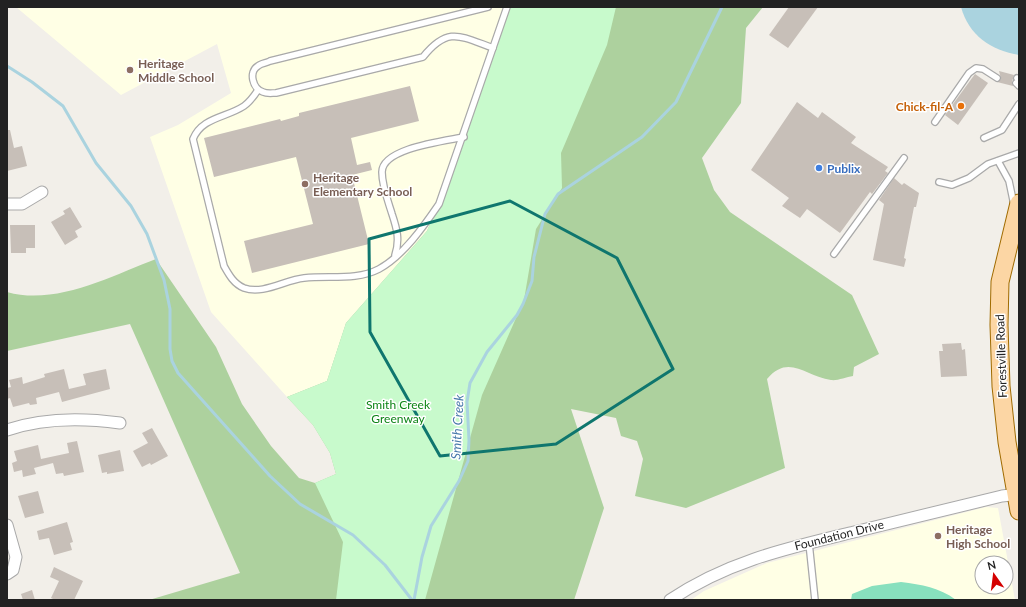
<svg xmlns="http://www.w3.org/2000/svg" width="1026" height="607" viewBox="0 0 1026 607" font-family="Lato,sans-serif">
	<rect width="100%" height="100%" fill="#f2efe9"/>
	<!-- education -->
	<g fill="#ffffe5" fill-rule="evenodd">
		<polygon points="16,7 507,7 427,231 346,323 327,381 287,397 211,312 150,137 178,125 231,93 217,44 121,95"/>
		<path d="M986,507l12,1 17,92h-324l13,-9 63,-28zM982,563h24v24h-24z"/>
	</g>
	<!-- forest -->
	<path fill="#add19e" d="M508,7h255l-17,21 -5,75 -39,55 12,32 16,22 122,83 27,59 -25,13 -1,9c-7,1 -16,5 -22,4 -25,-3 -42,-27 -64,-1l18,89 -99,40 -51,-12 8,-37 -6,-18 -16,-5 -5,-18 -45,-9 33,99 -30,92h-425l91,-27 -110,-249 -123,27v-59c49,14 104,-16 149,-33l60,88 26,57 29,42 28,32 16,5 21,-9 -6,-21 -17,-28 -26,-28 40,-16 19,-58 81,-92 12,-27z"/>
	<!-- park -->
	<polygon fill="#c8facc" points="507,7 616,7 607,45 561,153 562,188 536,229 524,300 482,395 425,600 336,600 343,542 315,483 336,474 330,453 313,425 287,397 327,381 346,323 427,231 439,204"/>
	<!-- pitch -->
	<path fill="#88e0be" d="M901,582c21,3 38,5 55,18h-105l1,-6 20,-8z"/>
	<!-- water -->
	<path fill="#aad3df" d="M961,7h58v48c-28,-5 -50,-19 -58,-48z"/>
	<g fill="none" stroke-linecap="round" stroke-linejoin="round">
		<!-- stream -->
		<g stroke="#aad3df" stroke-width="3">
			<polyline points="7,66 32,82 63,106 96,163 131,206 147,234 164,280 170,309 170,349 172,361 178,373 270,476 300,504 353,535 385,565 412,600"/>
			<polyline points="414,600 422,557 431,526 459,481 468,461 469,440 467,402 470,383 487,352 517,315 523,304 532,281 534,257 545,214 558,194 642,137 676,102 722,7"/>
		</g>
	</g>
	<!-- building -->
	<g fill="#c7bfb8">
		<polygon points="789,7 818,7 788,48 769,35"/>
		<polygon points="999,71 1014,75 1012,82 1013,86 997,82 1001,79"/>
		<polygon points="975,74 988,83 958,125 945,115"/>
		<polygon points="410,86 419,121 351,138 357,165 370,162 372,170 352,175 369,244 252,273 244,241 313,224 296,157 214,177 204,138 280,119 281,121 299,116 299,113"/>
		<polygon points="797,102 818,118 822,112 856,137 851,143 888,167 885,171 888,173 872,194 870,192 840,233 807,209 800,218 782,206 789,198 751,170"/>
		<polygon points="7,130 10,130 14,148 22,146 27,166 7,171"/>
		<polygon points="894,178 902,185 904,183 919,193 916,207 914,207 904,258 906,259 904,267 873,260 884,204 879,200"/>
		<polygon points="70,207 82,227 75,231 78,237 65,245 51,222 65,214 63,211"/>
		<polygon points="10,225 35,225 35,248 26,248 26,253 11,253"/>
		<polygon points="961,343 962,350 965,349 967,376 941,377 939,351 943,351 942,344"/>
		<polygon points="64,369 69,389 86,385 83,374 106,369 110,389 62,402 59,392 36,398 37,404 30,405 29,403 13,407 10,398 7,399 7,388 11,387 9,380 22,377 23,384 45,377 44,374"/>
		<polygon points="152,428 168,456 151,465 150,463 142,467 133,451 148,443 142,433"/>
		<polygon points="77,441 84,472 64,476 63,473 56,474 53,463 34,468 36,474 23,477 22,470 14,472 12,463 17,461 14,451 38,445 41,459 69,453 67,443"/>
		<polygon points="120,450 124,471 107,474 107,472 102,473 98,455"/>
		<polygon points="38,491 44,513 25,518 18,496"/>
		<polygon points="67,522 73,542 70,543 72,550 54,555 49,538 39,540 37,531"/>
		<polygon points="54,567 83,581 74,600 55,600 51,598 59,581 50,577"/>
		<polygon points="32,590 35,600 23,600 21,594"/>
	</g>
	<g fill="none" stroke-linecap="round" stroke-linejoin="round">
		<defs>
			<g id="lane">
				<path d="M488,7l-218,54c-3,2 -9,2 -12,5 -10,6 -5,23 5,26 4,2 9,1 13,1l147,-36c25,-31 37,-21 70,-9"/>
				<polyline points="1017,78 1019,79"/>
				<polyline points="1016,83 1019,86"/>
				<path d="M258,90c-4,6 -8,12 -14,16 -18,12 -42,11 -51,33l31,127c5,9 10,18 20,22 19,7 41,-8 60,-10 25,-3 52,3 75,-9 24,-13 45,-43 60,-65l68,-197"/>
				<polyline points="935,122 969,73 976,68 983,69 997,78"/>
				<polyline points="984,138 1002,130 1019,104"/>
				<polyline points="998,161 1009,181 1014,205"/>
				<polyline points="939,182 952,185 969,178 988,164 1019,153"/>
				<polyline points="834,254 904,158"/>
				<path d="M395,255c5,-15 2,-26 -3,-41 -4,-13 -10,-28 -10,-42 0,-24 63,-31 82,-35"/>
				<polyline points="809,543 815,600"/>
			</g>
			<g id="street">
				<polyline points="7,204 22,204 42,192"/>
				<path d="M7,430c35,-12 77,-12 113,-7"/>
				<polyline points="7,525 16,557 13,570 7,574"/>
				<path d="M670,600c58,-39 118,-52 184,-68 49,-12 98,-24 148,-36l17,-2"/>
			</g>
			<polyline id="primary" points="1019,203 1000,282 999,325 1001,386 1007,442 1019,511"/>
		</defs>
		<!-- lane casing -->
		<use href="#lane" stroke="#a9a9a9" stroke-width="8"/>
		<!-- street casing -->
		<use href="#street" stroke="#a9a9a9" stroke-width="13"/>
		<!-- primary casing -->
		<use href="#primary" stroke="#a06b00" stroke-width="19"/>
		<!-- lane -->
		<use href="#lane" stroke="#fff" stroke-width="5.5"/>
		<!-- street -->
		<use href="#street" stroke="#fff" stroke-width="11"/>
		<!-- primary -->
		<use href="#primary" stroke="#fcd6a4" stroke-width="17"/>
	</g>
	<!-- marked area -->
	<path fill="none" stroke="#0f766e" stroke-width="3" stroke-linejoin="round" d="M510,201l107,57 56,111 -117,75 -116,12 -70,-124 -1,-93z"/>
	<!-- markers -->
	<g fill="#8d6e63" stroke="#fff" stroke-width="1.5">
		<circle cx="130" cy="70" r="4"/>
		<circle cx="305" cy="184" r="4"/>
		<circle cx="938" cy="536" r="4"/>
	</g>
	<circle fill="#e8710a" stroke="#fff" stroke-width="1.5" cx="961" cy="106" r="4"/>
	<circle fill="#3f7fe0" stroke="#fff" stroke-width="1.5" cx="819" cy="168" r="4"/>
	<g text-anchor="middle" dominant-baseline="central" stroke-width="3" stroke-linejoin="round" paint-order="stroke">
		<!-- education labels -->
		<g font-size="12" font-weight="bold" fill="#785e54" stroke="#fff" text-anchor="start">
			<text x="138" y="63">Heritage<tspan x="138" dy="14">Middle School</tspan></text>
			<text x="313" y="177">Heritage<tspan x="313" dy="14">Elementary School</tspan></text>
			<text x="946" y="529">Heritage<tspan x="946" dy="14">High School</tspan></text>
		</g>
		<!-- food labels -->
		<g font-size="12" font-weight="bold" fill="#c56008" stroke="#fff" text-anchor="end">
			<text x="953" y="106">Chick-fil-A</text>
		</g>
		<!-- shop labels -->
		<g font-size="12" font-weight="bold" fill="#366cbe" stroke="#fff" text-anchor="start">
			<text x="827" y="168">Publix</text>
		</g>
		<!-- street labels -->
		<g font-size="12" fill="#222" stroke="#fff">
			<text transform="translate(1001 356) rotate(-92)">Forestville Road</text>
			<text transform="translate(839 535) rotate(-14)">Foundation Drive</text>
		</g>
		<!-- park labels -->
		<g font-size="12" fill="#0c8416" stroke="#fff">
			<text x="398" y="404">Smith Creek<tspan x="398" dy="14">Greenway</tspan></text>
		</g>
		<!-- water labels -->
		<g font-size="13" font-style="italic" fill="#4a7aab" stroke="#fff">
			<text transform="translate(457 427) rotate(-87)">Smith Creek</text>
		</g>
	</g>
	<!-- border -->
	<rect width="1026" height="607" fill="none" stroke="#222222" stroke-width="16"/>
	<!-- north arrow -->
	<g transform="translate(994 575) rotate(346)"><circle r="19" fill="#ffffff" stroke="#a7a7a7"/>
	<path d="M0-3L7 15L0 10L-7 15Z" fill="#d40000"/>
	<text y="-6" font-size="11" font-weight="bold" text-anchor="middle" fill="#222222">N</text>
	</g>
</svg>
